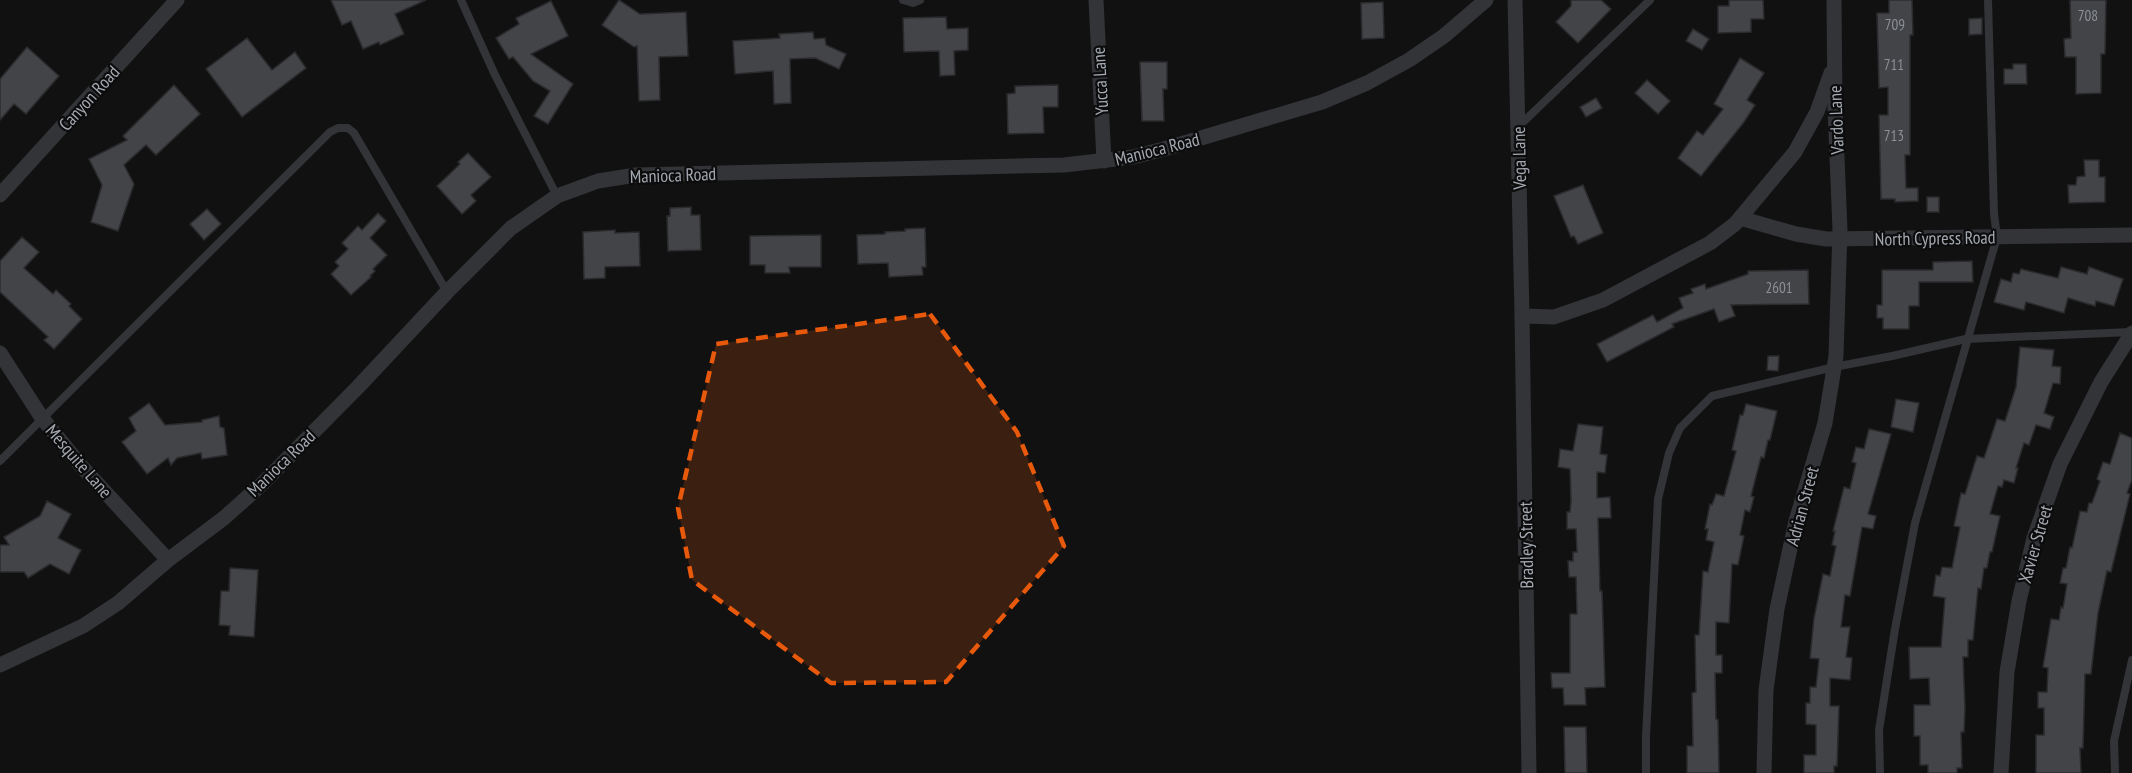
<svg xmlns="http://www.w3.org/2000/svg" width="2132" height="773" viewBox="0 0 2132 773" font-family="'PT Sans Narrow',sans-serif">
	<rect width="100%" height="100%" fill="#111112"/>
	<!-- building -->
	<g fill="#434447" stroke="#2b2b2e" stroke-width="1.5">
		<polygon points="331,0 426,0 395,14 404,34 380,45 379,42 363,49 351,21 342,25"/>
		<polygon points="619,0 640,14 686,12 688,56 659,57 660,100 639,101 637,46 634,47 602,25"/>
		<polygon points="1571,0 1601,0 1611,9 1578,43 1556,22 1571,6"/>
		<polygon points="1729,0 1763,0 1764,19 1751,19 1751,32 1718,33 1718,6 1729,6"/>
		<polygon points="1889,0 1912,0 1913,35 1910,35 1910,155 1905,155 1906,188 1918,188 1918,201 1895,202 1895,199 1881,199 1879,115 1888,115 1888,87 1879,88 1877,13 1889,13"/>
		<polygon points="2070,0 2106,0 2105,54 2101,54 2101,93 2076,94 2076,57 2065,57 2064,39 2071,38"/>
		<polygon points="551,1 568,36 531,54 573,84 548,124 534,116 550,91 533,81 513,57 509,59 496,38 519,24 516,18"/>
		<polygon points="1383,2 1384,38 1362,39 1361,3"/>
		<polygon points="946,17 947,29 968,28 968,50 954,51 955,75 940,76 939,51 904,52 903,18"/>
		<polygon points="1982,18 1982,34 1969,35 1969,19"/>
		<polygon points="1693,29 1709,39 1702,50 1686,41"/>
		<polygon points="813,32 814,39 825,38 826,45 846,54 839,69 815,58 790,59 791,103 774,104 773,71 735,74 733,41 780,38 779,34"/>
		<polygon points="247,38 272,70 295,52 306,68 242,117 206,69"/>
		<polygon points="27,47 59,76 26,114 14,104 0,120 0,79"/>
		<polygon points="1740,58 1764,73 1747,100 1755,105 1744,122 1701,176 1678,158 1697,131 1703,135 1723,109 1714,104"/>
		<polygon points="1140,62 1167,62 1167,89 1163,89 1164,121 1142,121"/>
		<polygon points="2013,64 2026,64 2027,84 2004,84 2004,69 2013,69"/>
		<polygon points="1647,80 1670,101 1658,114 1635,93"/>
		<polygon points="174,85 200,114 156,155 146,145 124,165 134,184 118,231 91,222 102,185 89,159 127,140 123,136"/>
		<polygon points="1058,85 1058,107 1043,107 1044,133 1008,134 1007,94 1015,93 1015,86"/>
		<polygon points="1596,98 1602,108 1586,117 1580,107"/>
		<polygon points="468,153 491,177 471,195 476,201 462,214 437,186 460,164 458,162"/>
		<polygon points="2084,160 2099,160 2099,177 2105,177 2105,202 2069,203 2068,185 2076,185 2077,177 2085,176"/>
		<polygon points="1583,185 1603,233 1578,244 1574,236 1571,237 1554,196"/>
		<rect x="1927" y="197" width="12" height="15"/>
		<polygon points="691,207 691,215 700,215 701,250 668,251 667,216 670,216 670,208"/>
		<polygon points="207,209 221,224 204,240 190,224"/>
		<polygon points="378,213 386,221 370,238 387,255 373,269 375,271 370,276 371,277 351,295 331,274 339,266 335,262 348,249 342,243 358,226 362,230"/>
		<polygon points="925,228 926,267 922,267 923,275 889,277 888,263 858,264 857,235 885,234 885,232 905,231 905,229"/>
		<polygon points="615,230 615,233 639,232 640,266 605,267 605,278 584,279 583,232"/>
		<polygon points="821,235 821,267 789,267 790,273 765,273 765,265 750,265 750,236"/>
		<polygon points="22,237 39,252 24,268 53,294 56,290 71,304 69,306 82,319 54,349 44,340 48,337 0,292 0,261"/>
		<polygon points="1972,261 1973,282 1919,282 1919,306 1909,306 1909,329 1883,329 1883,318 1877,318 1877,305 1882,305 1882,270 1933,270 1933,262"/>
		<polygon points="2061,267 2087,274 2089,267 2123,279 2114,306 2096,301 2095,306 2068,298 2064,313 2026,302 2024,310 1994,302 2001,279 2011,282 2013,273 2019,274 2021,269 2058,278"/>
		<polygon points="1808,270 1809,304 1731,305 1735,316 1719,322 1714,309 1672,324 1674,327 1607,362 1597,344 1653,315 1657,322 1683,308 1679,298 1693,293 1691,289 1705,284 1706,289 1748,274 1748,271"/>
		<polygon points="2020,347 2054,350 2052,366 2061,367 2060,384 2053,383 2044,413 2054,417 2050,429 2036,425 2029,445 2024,443 2016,468 2018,468 2014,483 2004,480 2002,487 1998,486 1990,514 2000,516 1992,552 1990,552 1987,568 1984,568 1981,589 1978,588 1973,640 1968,640 1968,657 1963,657 1965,709 1964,732 1961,732 1962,768 1957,768 1957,773 1928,773 1928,765 1920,765 1920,736 1914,736 1914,705 1930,705 1929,678 1910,679 1909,647 1941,647 1945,598 1933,596 1936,575 1940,576 1942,567 1952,568 1960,527 1954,526 1961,493 1965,494 1977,456 1984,458 1997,419 2005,421 2016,387"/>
		<polygon points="1768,356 1779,356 1778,371 1767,370"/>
		<polygon points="1896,399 1919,403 1913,432 1891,427"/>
		<polygon points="149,403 165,425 202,422 202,420 219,416 220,427 224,428 227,455 202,459 201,453 177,458 171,465 168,458 147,474 122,442 136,431 129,418"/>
		<polygon points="1746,404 1777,411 1770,440 1768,440 1764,458 1761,457 1751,496 1754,497 1750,512 1745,510 1740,535 1744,536 1738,565 1732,564 1729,623 1716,622 1716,655 1722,655 1722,673 1715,673 1716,719 1718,720 1719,773 1687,773 1687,746 1693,746 1692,693 1696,692 1695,635 1699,635 1703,571 1708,572 1714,542 1706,540 1708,529 1705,529 1710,504 1712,505 1716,494 1724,496 1736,451 1732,450 1740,415 1743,415"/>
		<polygon points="1578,424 1603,427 1600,454 1607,455 1605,473 1597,472 1597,498 1610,497 1611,518 1598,518 1600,591 1602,591 1605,687 1585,688 1586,705 1564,705 1563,688 1552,688 1551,673 1570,673 1570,614 1577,614 1576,577 1569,577 1568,561 1573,561 1573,552 1577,552 1576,529 1567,529 1567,512 1570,512 1571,501 1570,469 1558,467 1560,449 1573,451"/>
		<polygon points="1869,429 1891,434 1868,514 1876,516 1873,529 1862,527 1850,596 1845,595 1841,627 1850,627 1846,657 1852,658 1850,680 1830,678 1830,706 1839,706 1837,766 1834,766 1834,773 1804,773 1804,755 1816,755 1816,725 1806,724 1806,703 1810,703 1810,687 1816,687 1819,659 1810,658 1814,618 1823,574 1830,576 1836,546 1832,545 1835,531 1833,531 1844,487 1850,489 1856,463 1852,462 1856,447 1864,449"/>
		<polygon points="2120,433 2132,438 2132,480 2127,493 2130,494 2111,572 2107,571 2098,613 2091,674 2085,674 2083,748 2080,748 2081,773 2036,773 2036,735 2044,735 2044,708 2038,708 2038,692 2047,692 2048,668 2043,667 2051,619 2059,620 2061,607 2063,608 2067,584 2060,583 2063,568 2066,568 2070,547 2072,548 2080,511 2087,512 2089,503 2092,503 2100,481 2097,479 2103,462 2110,464"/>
		<polygon points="47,501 71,514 58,538 81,550 69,574 50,564 28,578 24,572 0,572 0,545 9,545 4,537 40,516"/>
		<polygon points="230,568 258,570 254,637 229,635 230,626 219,625 221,591 229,591"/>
		<polygon points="1564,727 1586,727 1587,773 1565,773"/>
	</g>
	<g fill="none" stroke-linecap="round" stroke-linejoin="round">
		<!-- lane -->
		<g stroke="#333437" stroke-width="8">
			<polyline points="461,0 495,75 557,196"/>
			<polyline points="903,0 913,3 920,0"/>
			<polyline points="1519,126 1650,0"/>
			<polyline points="0,461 330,132 338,128 348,128 354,133 447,292"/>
			<polyline points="1646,773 1646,737 1658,499 1669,453 1680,428 1712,396 1834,367 1892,356 1966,339 2131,332"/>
			<polyline points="1880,773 1879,730 1895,629 1915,523 1997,237 1994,214 1988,0"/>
			<polyline points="2115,773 2114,741 2132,660"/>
		</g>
		<!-- street -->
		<g stroke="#333437" stroke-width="15">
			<polyline points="1096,0 1104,161"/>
			<polyline points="1515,0 1522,316 1529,773"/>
			<polyline points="0,195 177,0"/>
			<polyline points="1740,218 1796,234 1826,239 2132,235"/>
			<polyline points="1522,316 1554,317 1603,300 1710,243 1735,224 1795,152 1817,112 1831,73"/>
			<polyline points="0,353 42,418 82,467 168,560"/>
			<polyline points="0,665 83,626 118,603 168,560 224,518 262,484 358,387 447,292 511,228 557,196 598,181 636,175 1064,165 1133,157 1164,149 1322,102 1367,83 1409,60 1444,36 1486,0"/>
			<polyline points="1764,773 1766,690 1777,609 1796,521 1825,423 1836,356 1840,230 1835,108 1834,0"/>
			<polyline points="2001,773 2007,672 2019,601 2034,538 2060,464 2101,382 2132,333"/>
		</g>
	</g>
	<!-- marked area -->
	<path fill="#e8590c" fill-opacity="0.2" stroke="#e8590c" stroke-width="4.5" stroke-dasharray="12 8" stroke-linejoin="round" d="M930,314l87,118 47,114 -118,136 -115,1 -139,-103 -14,-72 38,-164z"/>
	<g text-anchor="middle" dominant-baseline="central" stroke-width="4.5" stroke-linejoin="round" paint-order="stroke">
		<!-- number labels -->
		<g font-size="15" fill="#8c9096">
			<text x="2088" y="15">708</text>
			<text x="1895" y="24">709</text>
			<text x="1894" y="64">711</text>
			<text x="1894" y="135">713</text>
			<text x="1779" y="287">2601</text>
		</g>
		<!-- street labels -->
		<g font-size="18" fill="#a4a9b1" stroke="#0c0c0d">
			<text transform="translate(1100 81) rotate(-93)">Yucca Lane</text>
			<text transform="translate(89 98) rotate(-48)">Canyon Road</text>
			<text transform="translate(1836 120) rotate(-92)">Vardo Lane</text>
			<text transform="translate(1157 149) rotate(-14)">Manioca Road</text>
			<text transform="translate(1519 158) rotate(-91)">Vega Lane</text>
			<text transform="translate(673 175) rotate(-2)">Manioca Road</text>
			<text transform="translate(1935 238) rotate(-1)">North Cypress Road</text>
			<text transform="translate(79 461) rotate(49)">Mesquite Lane</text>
			<text transform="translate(281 463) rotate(-44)">Manioca Road</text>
			<text transform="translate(1802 506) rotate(-75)">Adrian Street</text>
			<text transform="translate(2035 544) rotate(-74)">Xavier Street</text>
			<text transform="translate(1526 545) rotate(-91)">Bradley Street</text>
		</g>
	</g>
</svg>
